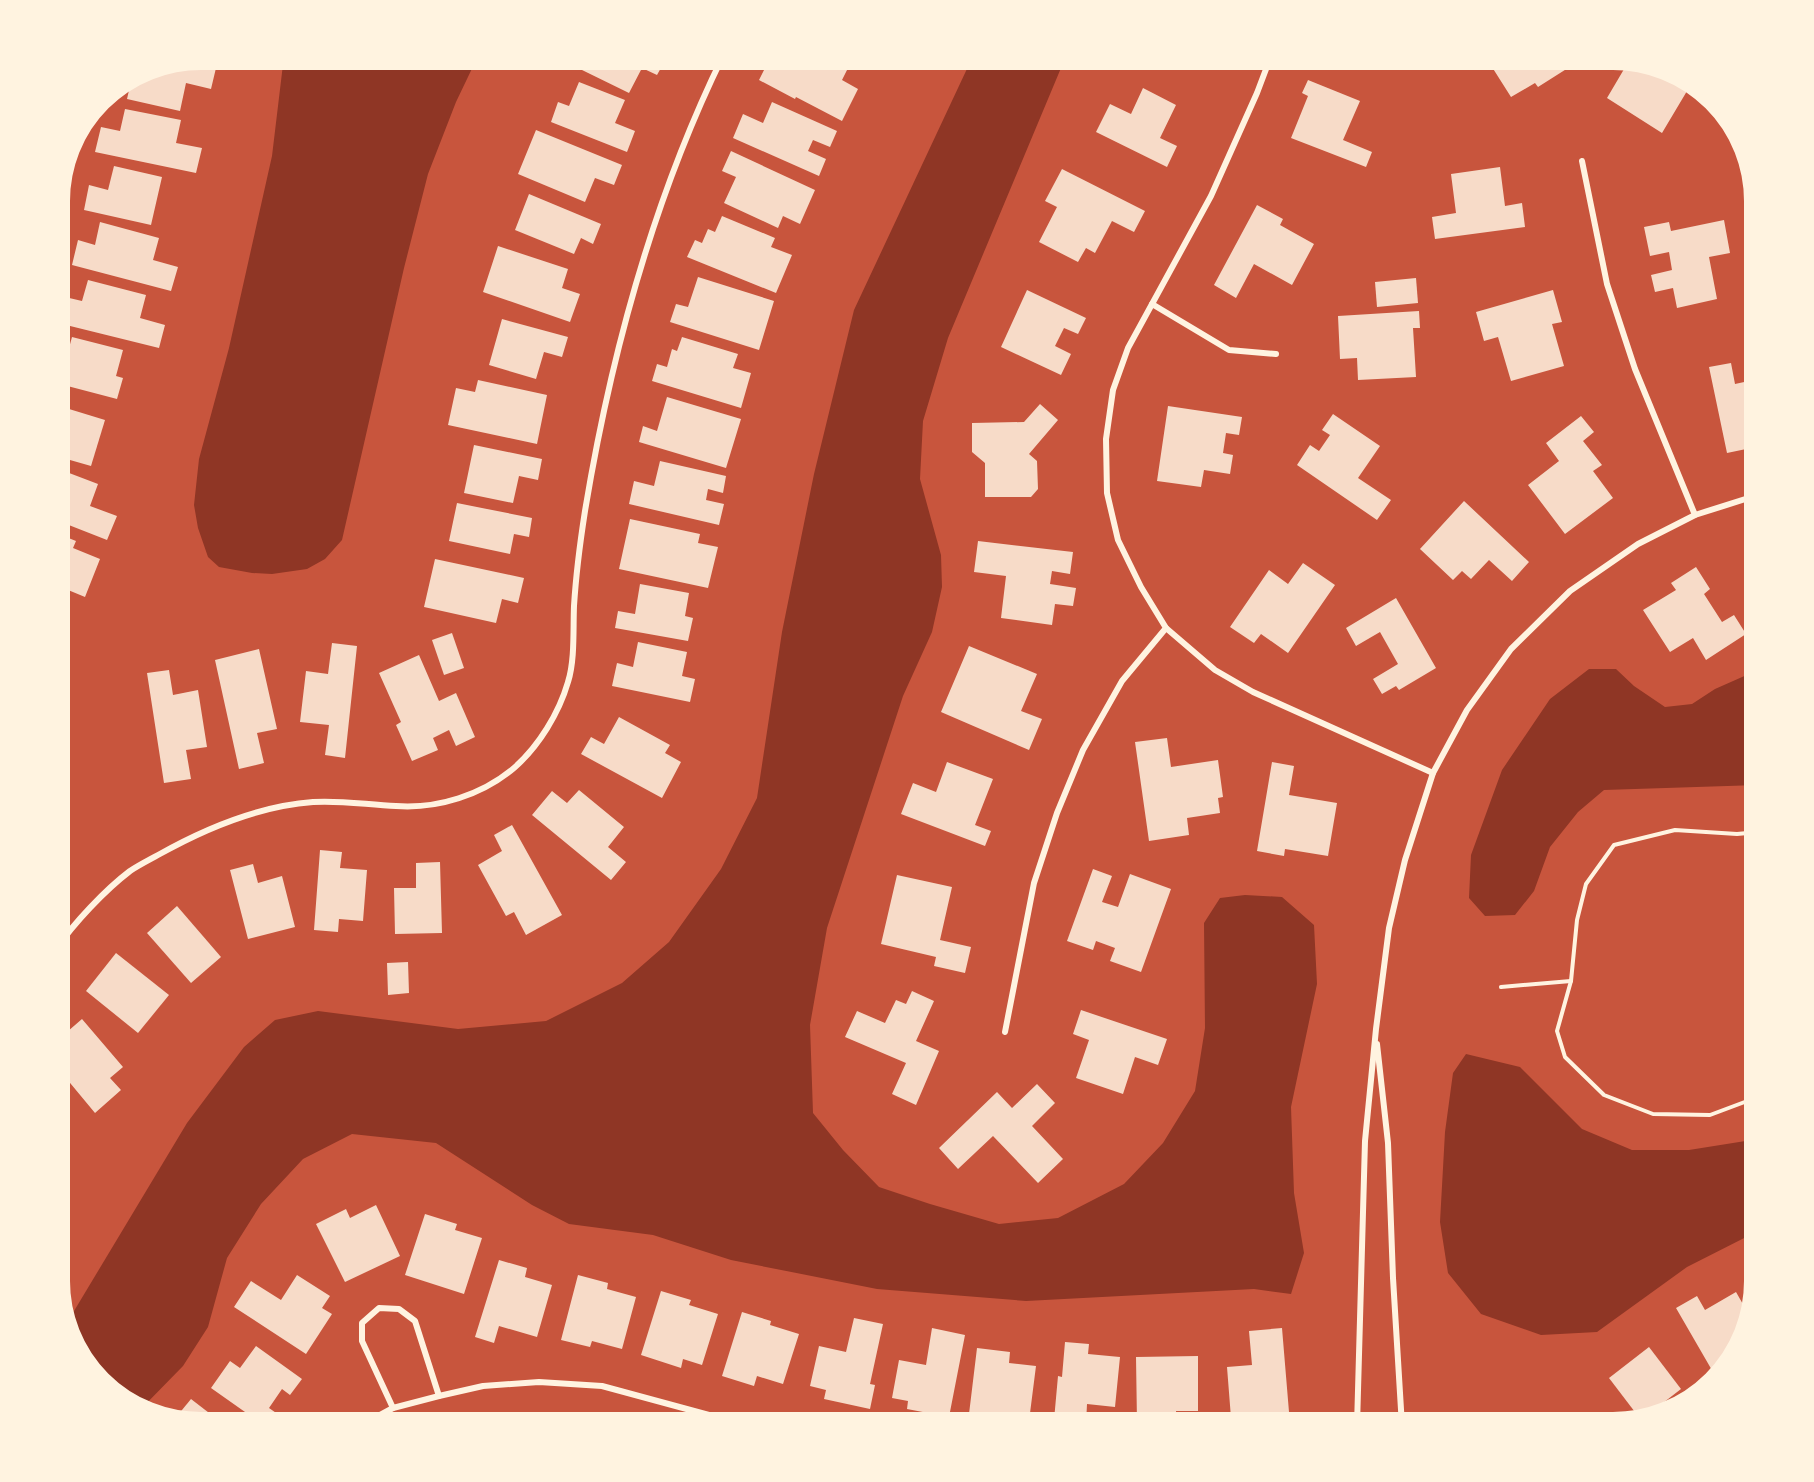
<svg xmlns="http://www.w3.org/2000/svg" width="1814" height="1482" viewBox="0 0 1814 1482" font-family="Mulish,sans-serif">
	<rect width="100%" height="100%" fill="#c8553d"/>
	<!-- water -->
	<g fill="#8f3625">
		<polygon points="284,56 478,56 456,102 428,174 404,268 342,540 325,559 307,569 272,574 252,573 219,567 208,557 198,528 194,505 199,459 229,348 272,156"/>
		<polygon points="973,56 1066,56 948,338 923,421 920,479 941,555 942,587 932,632 903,696 827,928 810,1025 813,1113 843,1150 879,1187 930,1204 999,1224 1058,1218 1124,1184 1163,1143 1195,1091 1205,1028 1204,923 1220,898 1245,895 1282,897 1314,925 1317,984 1291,1107 1294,1193 1304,1253 1291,1294 1254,1289 1026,1301 877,1289 731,1260 653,1235 569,1224 532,1205 436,1143 352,1134 303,1159 261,1204 227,1258 208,1327 183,1366 139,1411 105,1391 71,1346 65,1326 187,1123 244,1047 275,1020 318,1011 458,1029 546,1021 622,983 669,942 721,869 757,798 782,632 814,474 854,310"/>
		<polygon points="1589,669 1616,669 1634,686 1665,707 1692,704 1715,689 1758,670 1758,785 1604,790 1578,812 1550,847 1534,891 1515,915 1485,916 1469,898 1471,855 1502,770 1550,699"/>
		<polygon points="1466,1054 1520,1067 1582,1129 1632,1150 1689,1150 1758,1139 1758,1231 1687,1267 1597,1332 1541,1335 1481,1314 1448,1273 1440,1222 1445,1132 1453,1073"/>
	</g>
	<!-- building -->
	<g fill="#f7dbc8">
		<polygon points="589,56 664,56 667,57 657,75 642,68 629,93 582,70"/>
		<polygon points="781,56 824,56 848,68 842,80 858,89 842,121 796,97 795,99 759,80 768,62 776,66"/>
		<polygon points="850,56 872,56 867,65"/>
		<polygon points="1485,56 1560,56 1568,68 1538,87 1535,83 1511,97"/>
		<polygon points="1630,59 1668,66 1664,76 1678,85 1681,80 1690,86 1662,133 1607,98"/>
		<polygon points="179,60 216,68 211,89 186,83 180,111 127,99 132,77 129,77 146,66"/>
		<polygon points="1308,80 1360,101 1343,140 1372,152 1366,167 1291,138 1308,96 1302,93"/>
		<polygon points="579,82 625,100 615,123 635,131 627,152 551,122 558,102 569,106"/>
		<polygon points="1143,88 1176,105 1160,138 1177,146 1167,167 1096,132 1110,104 1131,114"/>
		<polygon points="772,102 837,131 830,147 813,140 808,151 826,159 819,176 733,138 743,114 763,123"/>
		<polygon points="125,109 181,120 176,143 202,148 196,173 95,152 101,127 120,131"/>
		<polygon points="536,130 622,165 614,185 595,178 585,202 518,174"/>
		<polygon points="731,151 815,190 800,224 783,216 778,228 724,203 736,177 722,171"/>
		<polygon points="114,166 162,177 151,225 84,210 89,185 108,190"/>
		<polygon points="1500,167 1505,206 1522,203 1525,227 1435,239 1432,217 1456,213 1451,174"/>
		<polygon points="1062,169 1145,211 1134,232 1112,221 1095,253 1086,248 1078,262 1039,242 1057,207 1045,201"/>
		<polygon points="529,194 601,224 593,244 581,238 574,254 515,230"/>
		<polygon points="1257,205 1283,219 1280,225 1314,244 1292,285 1254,264 1236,298 1214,285"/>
		<polygon points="722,216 775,238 771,247 792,255 776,293 687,257 695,240 702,243 708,229 715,232"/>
		<polygon points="1724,220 1730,253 1709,257 1717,299 1677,308 1673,288 1655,292 1651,275 1672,270 1669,252 1650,256 1644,227 1669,222 1671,231"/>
		<polygon points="100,222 159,238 153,260 178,267 171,291 72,265 78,240 95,245"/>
		<polygon points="498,246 568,269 562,288 580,294 570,322 483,292"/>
		<polygon points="698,277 774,301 759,350 670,322 676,304 688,307"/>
		<polygon points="1416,278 1418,303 1377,307 1375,282"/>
		<polygon points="88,280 146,295 140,318 165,325 159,348 58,323 65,297 82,301"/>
		<polygon points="1027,290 1086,318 1078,334 1064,328 1055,346 1071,354 1061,375 1001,347"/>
		<polygon points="1553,290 1562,322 1552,324 1564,366 1511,381 1498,337 1484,341 1476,312"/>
		<polygon points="1419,311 1420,328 1413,328 1416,377 1358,380 1357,358 1340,359 1338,316"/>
		<polygon points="502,319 568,337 562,357 544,352 536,379 489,365"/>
		<polygon points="72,337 123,350 116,376 123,378 117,399 56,383 56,356 66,359"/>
		<polygon points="682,337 738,354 733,368 751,373 741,408 652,381 657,364 667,367 672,349 677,351"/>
		<polygon points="1731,363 1735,384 1758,379 1758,435 1749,437 1751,448 1727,453 1709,367"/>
		<polygon points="478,380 547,395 537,444 448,425 456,388 475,392"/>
		<polygon points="667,397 741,419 726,468 639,442 643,426 657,431"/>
		<polygon points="1040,404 1058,420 1029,454 1037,461 1038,489 1031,497 985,497 985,463 972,452 972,423 1024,422"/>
		<polygon points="56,405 105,420 91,466 56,456"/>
		<polygon points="1168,406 1242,417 1239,435 1226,433 1223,453 1233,455 1230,474 1204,470 1201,487 1157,481"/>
		<polygon points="1333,414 1380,446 1358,478 1391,500 1377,520 1297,465 1310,445 1319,451 1330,435 1322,430"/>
		<polygon points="1581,416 1594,432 1583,441 1602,465 1593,471 1613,498 1565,534 1528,485 1559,461 1546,443"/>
		<polygon points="474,445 542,459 538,480 519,476 513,503 464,493"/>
		<polygon points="660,461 726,476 723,493 708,489 706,500 724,504 719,525 629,504 634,481 654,486"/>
		<polygon points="56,468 98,484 90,506 117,516 107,540 56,520"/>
		<polygon points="1464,501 1529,562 1512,581 1489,560 1471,579 1462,571 1453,580 1420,549"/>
		<polygon points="457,503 532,518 529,537 514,534 510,554 449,541"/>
		<polygon points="630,519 700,534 698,543 718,547 708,588 619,569"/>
		<polygon points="56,533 76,541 73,548 100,559 85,597 56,585"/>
		<polygon points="978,541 1073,552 1070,574 1052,571 1050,584 1076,588 1073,606 1055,604 1052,625 1001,618 1006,576 974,572"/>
		<polygon points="435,559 524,578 518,603 502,599 496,623 424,607"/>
		<polygon points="1303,563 1335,585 1288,653 1261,634 1254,643 1230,627 1269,570 1288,584"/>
		<polygon points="1696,567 1710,589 1704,594 1722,622 1734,615 1746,634 1706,660 1693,638 1670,652 1643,610 1676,590 1671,583"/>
		<polygon points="640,584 689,593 685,616 693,618 688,641 615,628 618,611 635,614"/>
		<polygon points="56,594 65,598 56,619"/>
		<polygon points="1396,598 1436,668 1399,690 1396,686 1382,694 1373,679 1398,664 1380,632 1356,646 1346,628"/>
		<polygon points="452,633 464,668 444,675 432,640"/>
		<polygon points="638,642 687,652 682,676 695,679 690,702 612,686 617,663 633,667"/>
		<polygon points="332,643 357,646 345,758 325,755 329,725 300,722 306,671 328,674"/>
		<polygon points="969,646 1037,674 1021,711 1042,719 1029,750 941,712"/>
		<polygon points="259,649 277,729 257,733 264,763 239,769 215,660"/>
		<polygon points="419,655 439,701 456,693 475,737 456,746 449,730 433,738 438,750 412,761 396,725 401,722 379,673"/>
		<polygon points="169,670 173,695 198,690 207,747 186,750 191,779 164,783 147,673"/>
		<polygon points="619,717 670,745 665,753 681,762 662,798 581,754 591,737 604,744"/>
		<polygon points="1167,738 1171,767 1218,760 1223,797 1218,798 1220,813 1187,818 1189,835 1149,841 1135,742"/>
		<polygon points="947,762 993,779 975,825 991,831 985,846 901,814 913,783 936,792"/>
		<polygon points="1272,762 1294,766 1289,795 1337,803 1328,856 1285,849 1284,856 1257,851"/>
		<polygon points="579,790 624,827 608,847 626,862 611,880 532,815 552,791 567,803"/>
		<polygon points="512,825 562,915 526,935 514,912 506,916 478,865 502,851 494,835"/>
		<polygon points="320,850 342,852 340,868 367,870 363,921 339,919 338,932 314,930"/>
		<polygon points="440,862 442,933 395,934 394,888 416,888 416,863"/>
		<polygon points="253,864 258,883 282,876 295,927 248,939 230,870"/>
		<polygon points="1093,869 1112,876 1102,902 1118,907 1130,874 1171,889 1141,972 1110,961 1115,948 1096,941 1093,950 1067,941"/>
		<polygon points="897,875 952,887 940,940 971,947 965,973 934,966 936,957 881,944"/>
		<polygon points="177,906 221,957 191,983 147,933"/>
		<polygon points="116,953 169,995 138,1033 86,991"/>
		<polygon points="408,962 409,993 388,995 387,963"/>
		<polygon points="912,991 934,1001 916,1041 939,1051 916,1105 892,1094 906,1063 845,1037 857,1011 885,1023 896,1000 906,1004"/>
		<polygon points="1081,1010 1167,1039 1158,1065 1135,1057 1123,1094 1076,1078 1089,1040 1073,1034"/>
		<polygon points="82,1019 123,1067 110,1078 121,1090 95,1113 56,1066 56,1033 60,1038"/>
		<polygon points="1037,1084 1055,1103 1032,1126 1063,1159 1038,1183 993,1136 958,1169 939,1148 997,1092 1012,1108"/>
		<polygon points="376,1205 400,1256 345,1282 316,1224 346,1209 350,1218"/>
		<polygon points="425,1214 457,1224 455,1230 482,1238 464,1294 405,1275"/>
		<polygon points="499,1260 527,1268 525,1277 552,1285 537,1337 499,1326 494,1343 475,1337"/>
		<polygon points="297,1275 330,1296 322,1308 332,1314 306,1354 234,1307 251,1281 281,1300"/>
		<polygon points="578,1275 608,1283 607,1289 636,1297 622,1349 592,1341 590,1347 561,1340"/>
		<polygon points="661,1291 691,1300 689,1305 718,1314 702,1365 683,1359 681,1368 641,1355"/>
		<polygon points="1736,1292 1752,1320 1751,1328 1732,1360 1713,1372 1676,1308 1697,1296 1705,1310"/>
		<polygon points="742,1312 771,1321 770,1325 799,1334 783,1384 757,1376 754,1386 722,1376"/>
		<polygon points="854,1318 883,1324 870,1384 875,1385 870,1409 824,1399 826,1390 810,1386 819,1346 846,1352"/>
		<polygon points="932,1328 965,1335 949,1417 907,1409 908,1401 892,1398 899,1360 926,1365"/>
		<polygon points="1282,1328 1289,1412 1231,1418 1227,1367 1252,1365 1249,1331"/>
		<polygon points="1065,1342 1089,1344 1088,1354 1120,1357 1115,1407 1087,1404 1086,1424 1054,1420 1058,1376 1062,1377"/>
		<polygon points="256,1346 302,1379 290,1395 282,1389 269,1408 282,1417 275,1426 265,1426 211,1388 230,1361 240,1368"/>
		<polygon points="1649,1347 1681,1389 1641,1420 1609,1378"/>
		<polygon points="977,1348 1010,1352 1009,1363 1036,1366 1029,1421 969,1414"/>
		<polygon points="1198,1356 1198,1411 1176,1411 1177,1423 1137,1423 1136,1357"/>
		<polygon points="191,1399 226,1426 201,1426 173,1421"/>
	</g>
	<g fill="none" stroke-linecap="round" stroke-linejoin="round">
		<!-- path -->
		<g stroke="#fff3e0" stroke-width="4">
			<polyline points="1501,987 1571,981"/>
			<polyline points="1758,1097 1710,1115 1653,1114 1604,1095 1565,1057 1557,1031 1571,981 1577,920 1586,884 1614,845 1675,830 1737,834 1758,832"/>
		</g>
		<!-- minor -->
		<g stroke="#fff3e0" stroke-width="6">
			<polyline points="1582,161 1607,284 1635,369 1695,515"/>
			<polyline points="1152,304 1229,350 1276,354"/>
			<polyline points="1166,628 1215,670 1253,692 1433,773"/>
			<path d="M56,949c18,-26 49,-59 74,-78 9,-6 19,-11 28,-16 48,-27 100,-49 155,-53 28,-2 55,3 83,4 42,3 86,-11 118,-38 25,-22 45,-55 54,-86 7,-22 5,-52 6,-76 2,-32 6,-63 11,-95 26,-157 68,-312 138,-455"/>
			<polyline points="1005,1032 1034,883 1057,813 1083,750 1122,681 1166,628 1141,587 1118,540 1107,493 1106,439 1113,390 1128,348 1211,196 1257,93 1271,56"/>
			<polyline points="1377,1044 1388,1143 1393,1278 1402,1426"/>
			<polyline points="393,1408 362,1341 362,1323 379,1308 399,1309 415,1321 439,1396"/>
			<polyline points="360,1426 393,1408 439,1396 483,1386 539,1382 602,1386 731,1421 756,1426"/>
			<polyline points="1357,1426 1365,1141 1376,1029 1389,928 1405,860 1433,773 1467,710 1511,649 1570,591 1638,544 1695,515 1758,495"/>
			<polyline points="1476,1426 1492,1424 1529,1426"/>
		</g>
	</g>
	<!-- crop -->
	<path d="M0 0H1814V1482H0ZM201 66H1613A135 135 0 0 1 1748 201V1281A135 135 0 0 1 1613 1416H201A135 135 0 0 1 66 1281V201A135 135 0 0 1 201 66Z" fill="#fff3e0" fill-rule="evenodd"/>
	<path fill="none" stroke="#fff3e0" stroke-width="8" d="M201 66H1613A135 135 0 0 1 1748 201V1281A135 135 0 0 1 1613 1416H201A135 135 0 0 1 66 1281V201A135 135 0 0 1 201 66Z"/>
</svg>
